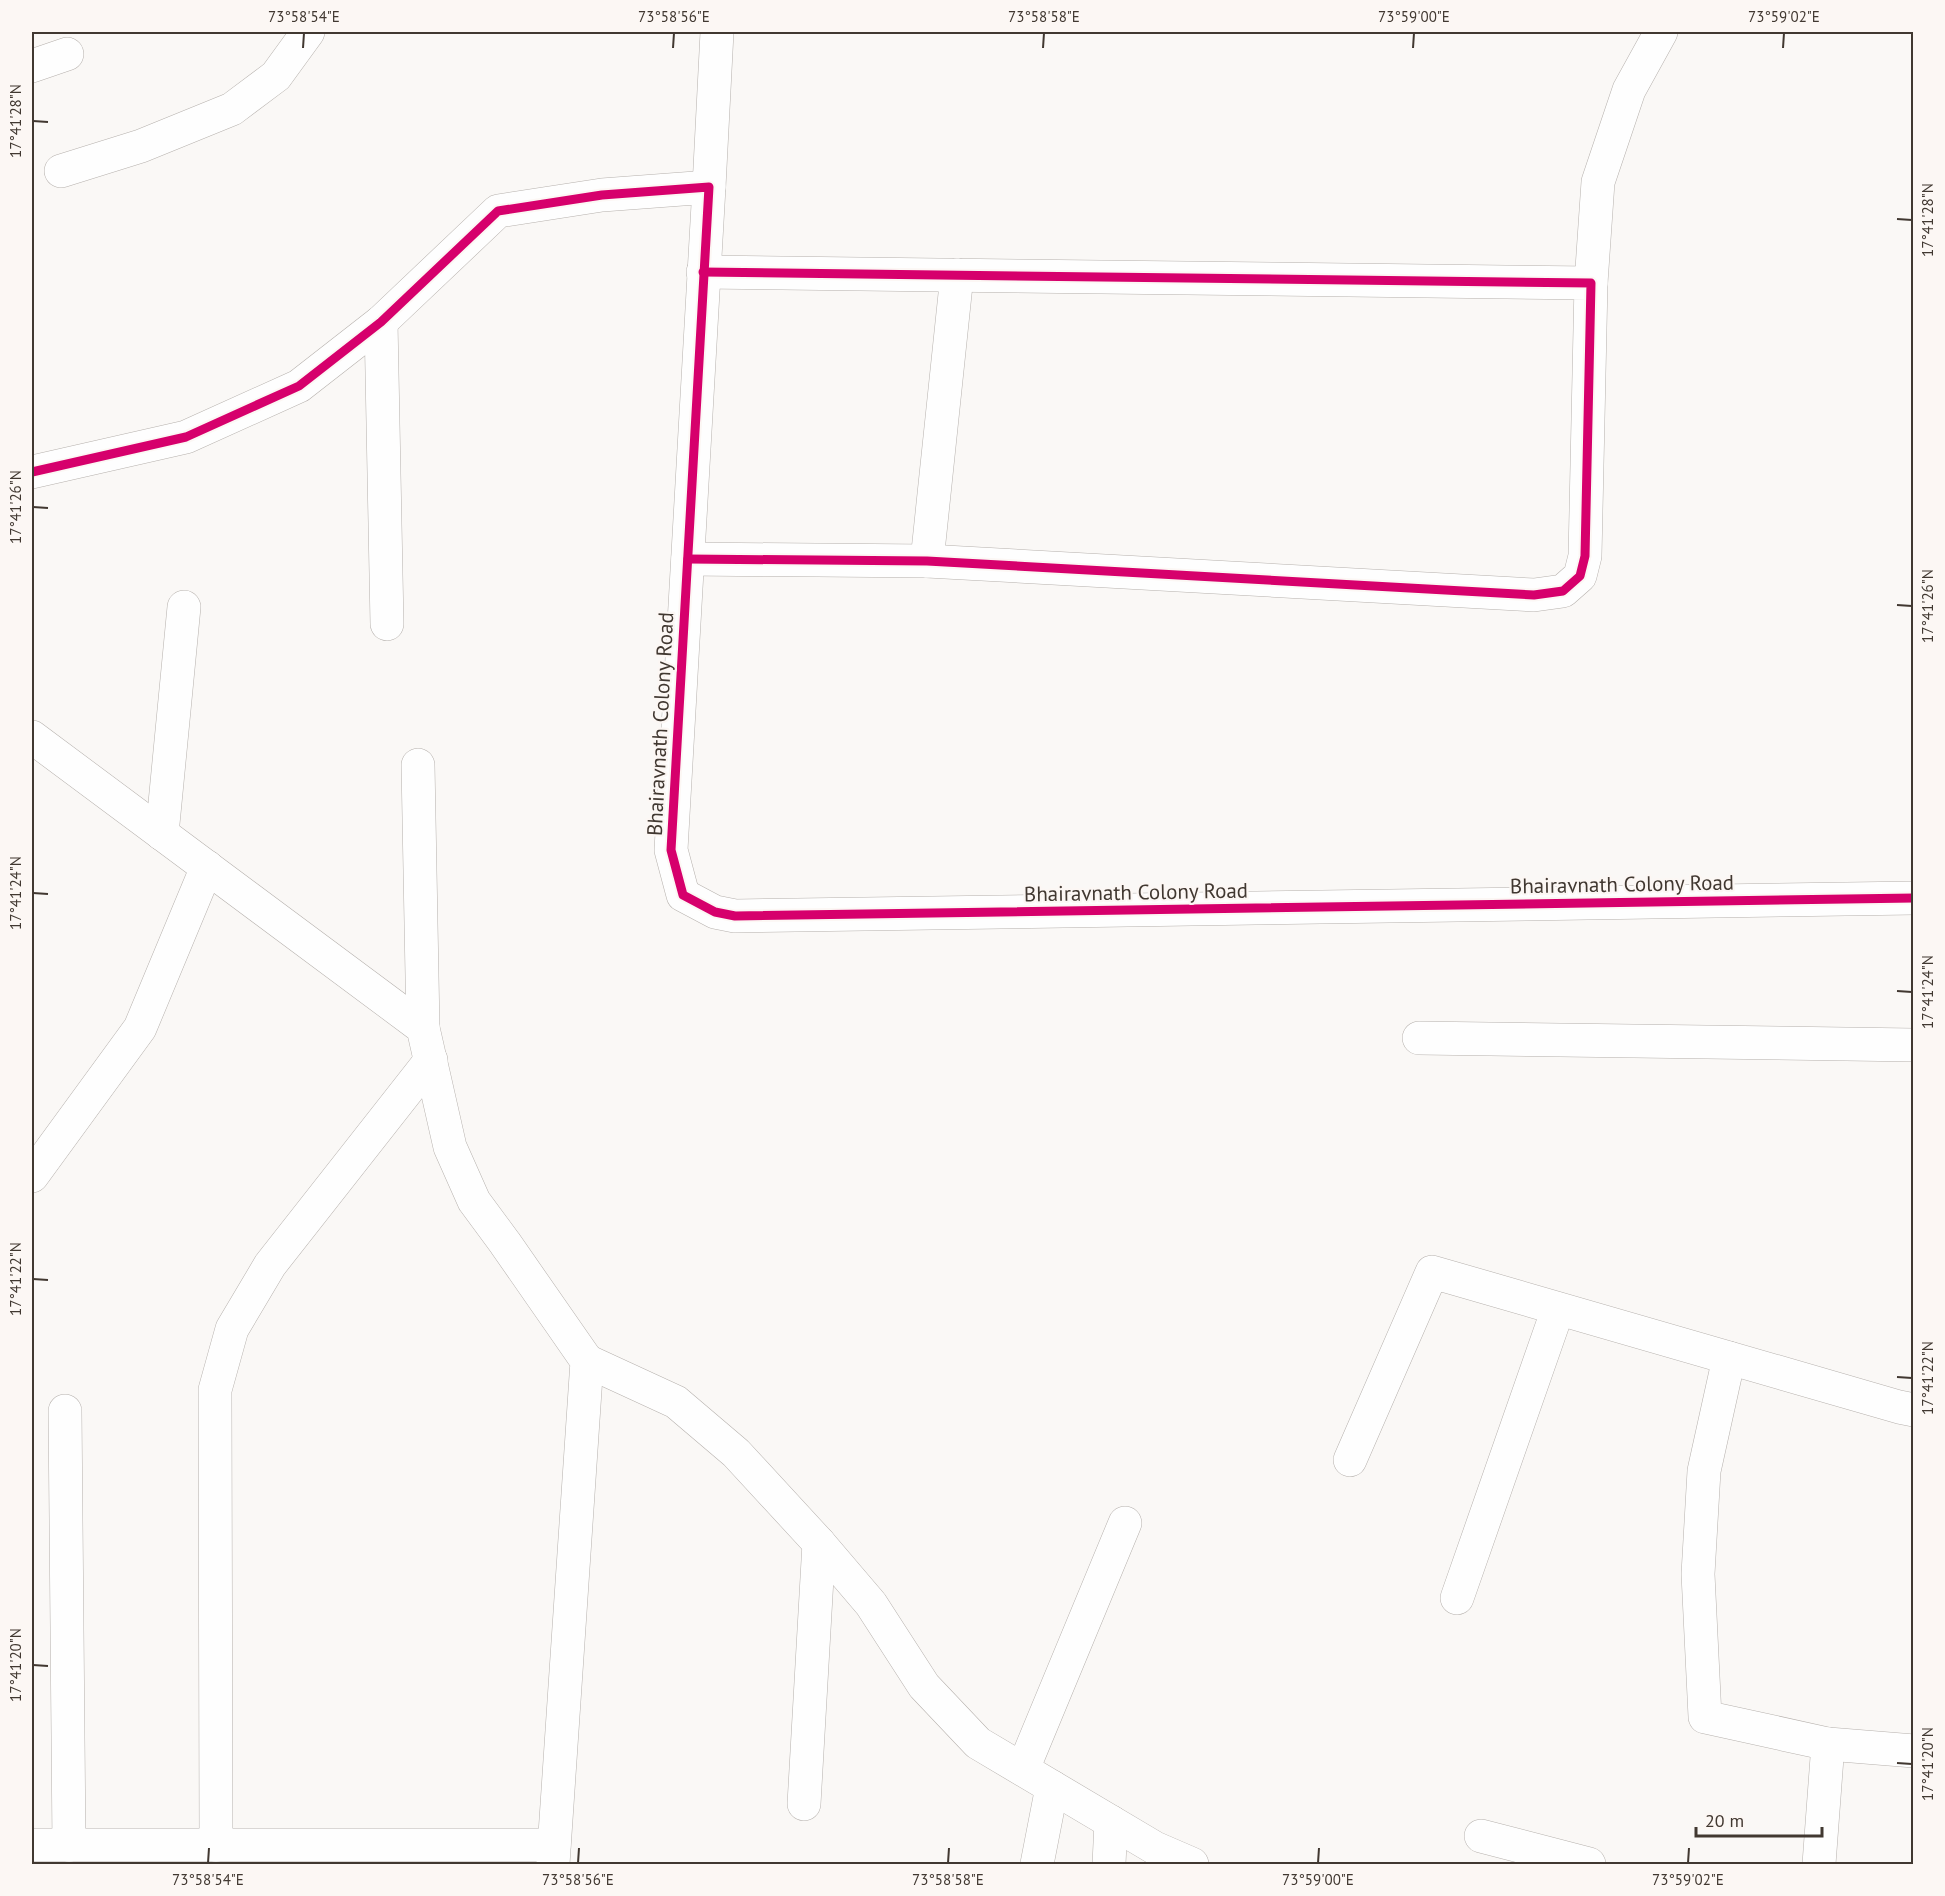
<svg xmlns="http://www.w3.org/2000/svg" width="1945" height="1896" viewBox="0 0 1945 1896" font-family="'PT Sans',sans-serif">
	<rect width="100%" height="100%" fill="#faf8f6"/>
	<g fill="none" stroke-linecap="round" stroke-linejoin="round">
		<defs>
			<g id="minor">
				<polyline points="32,66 67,54"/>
				<polyline points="61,171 141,146 232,109 276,76 308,32"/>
				<polyline points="709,187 717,32"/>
				<polyline points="1591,283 1598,182 1629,90 1661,32"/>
				<polyline points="381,322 387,624"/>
				<polyline points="32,472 186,437 299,386 381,322 498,211 602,195 709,187 671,850 683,895 715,912 735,916 1914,898"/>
				<polyline points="688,559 927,561 1534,595 1563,591 1580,576 1585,556 1591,283 703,272"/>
				<polyline points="927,561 957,275"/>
				<polyline points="32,737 423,1028 450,1147 474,1201 505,1243 587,1361 553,1864"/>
				<polyline points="418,765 423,1028"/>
				<polyline points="162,834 184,607"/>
				<polyline points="1419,1038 1914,1045"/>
				<polyline points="32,1176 140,1028 207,867"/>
				<polyline points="1729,1358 1704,1471 1698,1574 1705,1717 1828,1744 1819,1864"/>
				<polyline points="587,1361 676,1402 736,1453 819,1543 871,1604 924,1686 978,1743 1155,1848 1192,1864"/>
				<polyline points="65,1411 69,1845"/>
				<polyline points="1350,1460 1432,1272 1899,1407 1914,1410"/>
				<polyline points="1457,1598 1558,1309"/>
				<polyline points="1828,1744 1914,1751"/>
				<polyline points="1023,1769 1125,1523"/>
				<polyline points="804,1804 819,1543"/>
				<polyline points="1481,1836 1589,1864"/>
				<polyline points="32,1845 554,1845"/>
				<polyline points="216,1845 215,1390 232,1329 270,1265 431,1060"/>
				<polyline points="1037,1864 1052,1787"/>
				<polyline points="1109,1864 1111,1822"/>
			</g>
		</defs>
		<!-- minor casing -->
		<use href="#minor" stroke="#b6b1ad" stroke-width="34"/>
		<!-- minor -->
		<use href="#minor" stroke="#fefefe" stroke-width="33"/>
		<defs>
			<g id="cycleway">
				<polyline points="32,472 186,437 299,386 381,322 498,211 602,195 709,187 671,850 683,895 715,912 735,916 1914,898"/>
				<polyline points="688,559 927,561 1534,595 1563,591 1580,576 1585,556 1591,283 703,272"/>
			</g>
		</defs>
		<!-- cycleway casing -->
		<use href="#cycleway" stroke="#fcf7f4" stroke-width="13"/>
		<!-- cycleway -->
		<use href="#cycleway" stroke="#d6006c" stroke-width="9"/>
	</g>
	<!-- ticks -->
	<path fill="none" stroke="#413831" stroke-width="2" d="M303,48l1,-15M673,48l1,-15M1043,48l1,-15M1413,48l1,-15M1783,48l1,-15M33,121l15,1M1897,219l15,1M33,507l15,1M1897,605l15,1M33,893l15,1M1897,991l15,1M33,1279l15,1M1897,1377l15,1M33,1665l15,1M1897,1763l15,1M208,1863l1,-15M578,1863l1,-15M948,1863l1,-15M1318,1863l1,-15M1688,1863l1,-15"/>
	<g text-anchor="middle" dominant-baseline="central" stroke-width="4.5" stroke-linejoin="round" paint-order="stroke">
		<!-- street labels -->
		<g font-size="21" fill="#413831" stroke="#fcf7f4">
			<text transform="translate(660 724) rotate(-87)">Bhairavnath Colony Road</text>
			<text transform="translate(1622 884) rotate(-1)">Bhairavnath Colony Road</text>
			<text transform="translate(1136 892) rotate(-1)">Bhairavnath Colony Road</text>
		</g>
	</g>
	<!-- border -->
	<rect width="1945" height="1896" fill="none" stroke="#fcf7f4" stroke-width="66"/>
	<!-- scale -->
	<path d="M1696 1827v9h126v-9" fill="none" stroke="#413831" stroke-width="3"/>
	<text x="1705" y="1827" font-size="18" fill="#413831" stroke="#fcf7f4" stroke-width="4.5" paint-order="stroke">20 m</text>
	<rect x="33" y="33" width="1879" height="1830" fill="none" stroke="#413831" stroke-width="2"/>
	<g font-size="15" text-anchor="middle" fill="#413831">
		<text x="304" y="22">73°58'54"E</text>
		<text x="674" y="22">73°58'56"E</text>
		<text x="1044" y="22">73°58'58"E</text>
		<text x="1414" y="22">73°59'00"E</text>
		<text x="1784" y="22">73°59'02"E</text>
		<text transform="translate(16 121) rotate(-90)" y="5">17°41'28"N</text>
		<text transform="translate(1928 220) rotate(-90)" y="5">17°41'28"N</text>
		<text transform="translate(16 507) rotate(-90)" y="5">17°41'26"N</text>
		<text transform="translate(1928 606) rotate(-90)" y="5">17°41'26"N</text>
		<text transform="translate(16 893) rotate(-90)" y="5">17°41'24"N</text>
		<text transform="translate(1928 992) rotate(-90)" y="5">17°41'24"N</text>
		<text transform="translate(16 1279) rotate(-90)" y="5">17°41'22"N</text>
		<text transform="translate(1928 1378) rotate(-90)" y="5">17°41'22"N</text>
		<text transform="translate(16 1665) rotate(-90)" y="5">17°41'20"N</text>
		<text transform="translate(1928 1764) rotate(-90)" y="5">17°41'20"N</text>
		<text x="208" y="1885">73°58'54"E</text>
		<text x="578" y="1885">73°58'56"E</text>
		<text x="948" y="1885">73°58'58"E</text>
		<text x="1318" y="1885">73°59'00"E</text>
		<text x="1688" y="1885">73°59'02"E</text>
	</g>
</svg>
